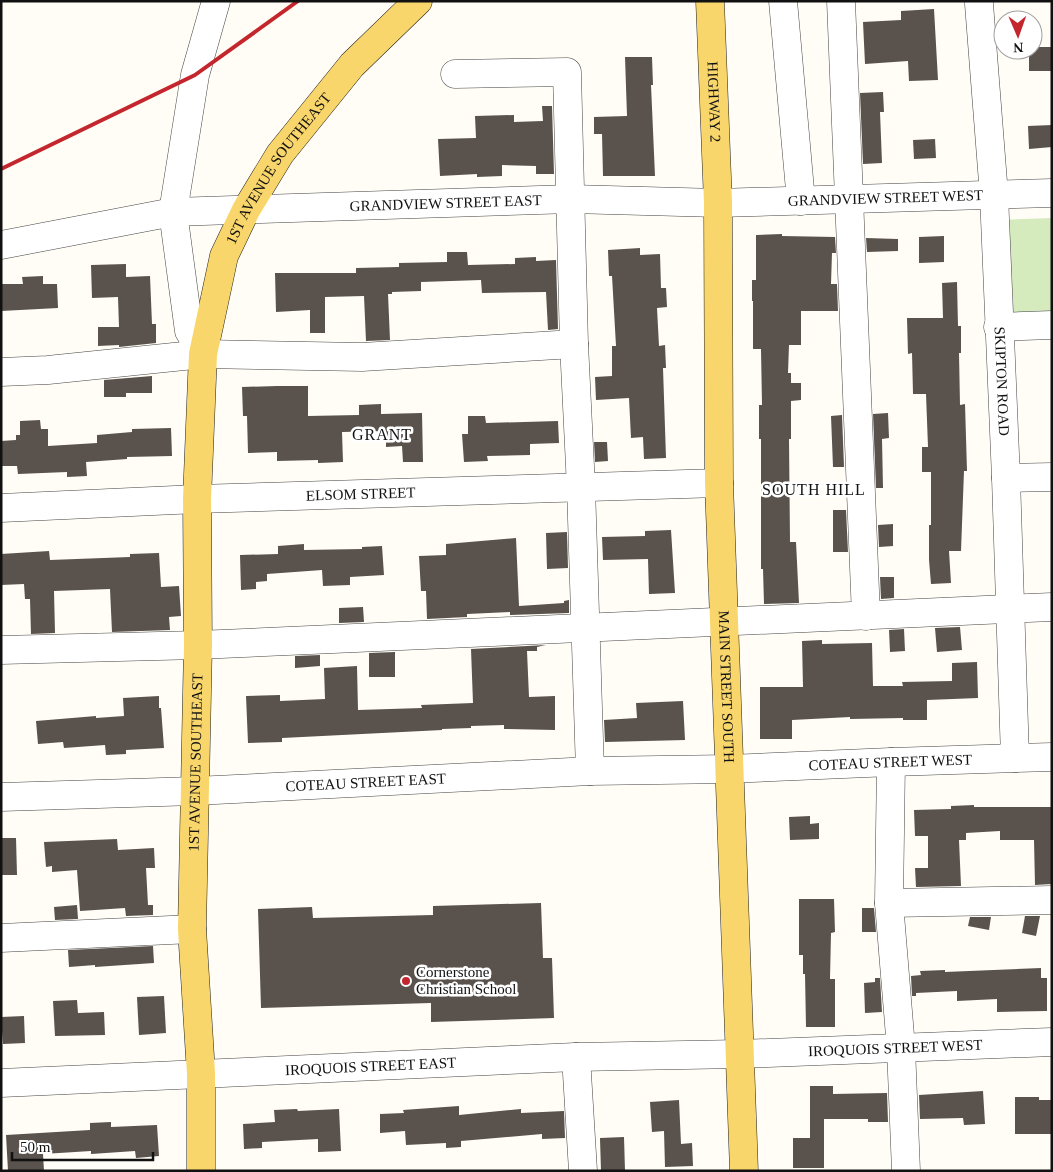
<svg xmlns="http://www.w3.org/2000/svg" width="1053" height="1172" viewBox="0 0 1053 1172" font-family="Georgia,serif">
	<rect width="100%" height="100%" fill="#fffdf5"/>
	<!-- green -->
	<polygon fill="#d5ebbd" points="1052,218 1052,312 1002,314 999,220"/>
	<!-- building -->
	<g fill="#5a524d">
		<polygon points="934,9 938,80 909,81 908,61 865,64 863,22 901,20 901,11"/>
		<polygon points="1033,47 1052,47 1052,71 1029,71 1029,50 1033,50"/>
		<polygon points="625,57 652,57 653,85 651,85 655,176 603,176 602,134 594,134 594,117 627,116"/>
		<polygon points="883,92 884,112 880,112 882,163 863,164 860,93"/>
		<polygon points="542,106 552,106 554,174 536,174 536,166 502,165 502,176 477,177 477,174 440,176 438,139 476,138 475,116 514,115 514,122 543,121"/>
		<polygon points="1052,125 1052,147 1029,149 1028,126"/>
		<polygon points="935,139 936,158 914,159 913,140"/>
		<polygon points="782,234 782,236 835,237 836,253 832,253 831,284 837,284 838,311 801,311 801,345 789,345 788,373 791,373 791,383 801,383 801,400 791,401 791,439 789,439 790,542 796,542 799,603 764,604 763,569 761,569 761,439 759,439 759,405 762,405 761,349 753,349 753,301 752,301 752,280 756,280 756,235"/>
		<polygon points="944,236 944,262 919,263 919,237"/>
		<polygon points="866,238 898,239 898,251 867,252"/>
		<polygon points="640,248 640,255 660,254 661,288 666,288 667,307 657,308 659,346 665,345 666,368 663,368 666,458 644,459 643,437 631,438 629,398 596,400 595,377 612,376 612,346 616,346 612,276 609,276 608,250"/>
		<polygon points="447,252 467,252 468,265 515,264 515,258 536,257 536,261 556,260 558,329 548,330 546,292 482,293 481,280 421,282 421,291 392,292 392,294 388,294 390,340 366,341 364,296 325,297 325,333 310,333 310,310 276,312 275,273 356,273 356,268 399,267 399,263 447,262"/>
		<polygon points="126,264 126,277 150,276 152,324 156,324 156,343 119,347 119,345 98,346 98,327 119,327 118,297 92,298 91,265"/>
		<polygon points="43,276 43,284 57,284 58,308 1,311 1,284 23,284 22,277"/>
		<polygon points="957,282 958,326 961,326 961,353 959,353 960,405 965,404 967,471 964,471 961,551 949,551 951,583 931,584 929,560 929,525 931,525 931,472 922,472 922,447 928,447 926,394 913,394 912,353 908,354 907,318 943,318 942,283"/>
		<polygon points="152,376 152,393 126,393 126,397 104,397 104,380"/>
		<polygon points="277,386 308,386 308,416 359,415 359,405 381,404 381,414 422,413 423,462 403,462 402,446 386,447 386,431 342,432 343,462 318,463 318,460 277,461 277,452 248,453 247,416 243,416 242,387"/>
		<polygon points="888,413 889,438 882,439 883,488 876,488 873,414"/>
		<polygon points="842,415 844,467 833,467 831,416"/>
		<polygon points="468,416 485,416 486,423 558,421 559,443 530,444 530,455 487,456 488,461 464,462 462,434 468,434"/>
		<polygon points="40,420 41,429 48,429 48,446 97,443 97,435 132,432 132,429 171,428 172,456 127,457 127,459 86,462 87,476 67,477 67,472 18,474 17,466 1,466 1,441 16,440 16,435 20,435 20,421"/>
		<polygon points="594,442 607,442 608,461 595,462"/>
		<polygon points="833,510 846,510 848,552 833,552"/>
		<polygon points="893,524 893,546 879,547 878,525"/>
		<polygon points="671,530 675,593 649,594 648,559 603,560 602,537 645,536 645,531"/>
		<polygon points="567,532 568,568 547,569 546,533"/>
		<polygon points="516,538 519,606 564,603 564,601 569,600 569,613 510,615 510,612 467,614 467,617 427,619 426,591 421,591 419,556 446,555 446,544"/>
		<polygon points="304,544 304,550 362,549 362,547 382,546 384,575 350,577 350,585 323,586 322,570 267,574 267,581 256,582 256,589 241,590 240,555 278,554 278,546"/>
		<polygon points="49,551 50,560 130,557 130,554 159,553 161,587 179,586 181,616 169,617 170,630 112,632 110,589 54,591 55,633 31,634 30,599 25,599 24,584 1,585 1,554"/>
		<polygon points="880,577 894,577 894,598 881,599"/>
		<polygon points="363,607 364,622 339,623 339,608"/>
		<polygon points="960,627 962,650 937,652 935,628"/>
		<polygon points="904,629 905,651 890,652 889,630"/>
		<polygon points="822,640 822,644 872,643 873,686 903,686 902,682 952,681 952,663 977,662 978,698 927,700 927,720 903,720 903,718 850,719 850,717 792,720 792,739 760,739 760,687 803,687 802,641"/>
		<polygon points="546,645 537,647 537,651 527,651 529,697 555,696 555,730 504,729 504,725 471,726 471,728 442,729 442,730 282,738 282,742 248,743 246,696 280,695 280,701 325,699 324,668 357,666 358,710 422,708 421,705 473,703 471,649"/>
		<polygon points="395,652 395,677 369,677 369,653"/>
		<polygon points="320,655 320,666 295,668 295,656"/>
		<polygon points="159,696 159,708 161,708 164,748 126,750 126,754 106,755 105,745 64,748 63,742 38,744 36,721 96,716 96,718 124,716 123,698"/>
		<polygon points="683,701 685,740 605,742 604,720 637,718 636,703"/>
		<polygon points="974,805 974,807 1052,807 1052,884 1035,885 1034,840 1000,840 1000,831 966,833 966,840 959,840 961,886 916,887 915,868 928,868 928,836 915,836 914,810 951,809 951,806"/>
		<polygon points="810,816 810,824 819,823 819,839 790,840 789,817"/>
		<polygon points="1,838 16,838 17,875 1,875"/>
		<polygon points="117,839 118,850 154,848 155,868 146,868 148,905 153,905 153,915 126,916 125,908 80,911 77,870 52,872 52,866 46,867 44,842"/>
		<polygon points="799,899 834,899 835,932 831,933 830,979 835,979 835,1027 806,1027 805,974 803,974 803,955 799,955"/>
		<polygon points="541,903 543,958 552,958 554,1018 431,1022 431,1003 261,1008 258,909 312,907 313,918 433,915 433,906"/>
		<polygon points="77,905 78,919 55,920 54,907"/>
		<polygon points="862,908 874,908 876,932 862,932"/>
		<polygon points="1025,916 1040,916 1036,936 1022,933"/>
		<polygon points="970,917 991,917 989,930 968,926"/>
		<polygon points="153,946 154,963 95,967 95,965 69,967 68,950"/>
		<polygon points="1041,968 1041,978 1047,978 1047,1011 997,1012 997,999 957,1001 957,991 916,993 916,996 912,996 911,976 921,975 920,971 945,970 945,972"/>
		<polygon points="875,978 880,978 882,1012 865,1013 864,983 875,982"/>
		<polygon points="164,996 166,1033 139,1035 137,997"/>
		<polygon points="77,1000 78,1013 104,1012 105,1035 55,1036 53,1001"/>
		<polygon points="24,1016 25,1043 3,1044 1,1017"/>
		<polygon points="810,1086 833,1086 833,1094 887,1093 888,1122 868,1122 868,1119 824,1119 824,1168 793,1168 793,1138 810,1138"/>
		<polygon points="983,1091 985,1124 964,1125 963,1118 920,1119 919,1095"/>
		<polygon points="1015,1097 1039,1097 1039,1100 1052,1100 1052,1134 1015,1134"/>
		<polygon points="679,1100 681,1144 692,1143 693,1166 665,1167 664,1131 652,1132 650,1102"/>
		<polygon points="459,1106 459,1115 521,1109 521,1113 564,1111 565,1138 542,1139 542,1134 461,1141 461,1147 446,1148 446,1143 406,1145 405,1131 380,1133 380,1114 404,1113 403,1110"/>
		<polygon points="297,1109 298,1111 339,1109 341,1151 318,1152 318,1139 262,1142 262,1148 244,1149 243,1124 275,1122 274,1110"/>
		<polygon points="111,1122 111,1127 157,1125 159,1156 136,1158 135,1151 91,1154 91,1151 43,1154 44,1171 8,1171 6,1135 90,1130 90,1123"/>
		<polygon points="624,1137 625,1171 601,1171 600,1138"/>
	</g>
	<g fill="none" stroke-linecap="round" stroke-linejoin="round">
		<defs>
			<g id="minor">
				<polyline points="783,1 801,201"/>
				<polyline points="841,1 866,616"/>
				<path id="s1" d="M979,4l15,191 12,283 9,280"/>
				<polyline points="455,74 567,72 574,344 581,487 590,771"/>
				<path id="s2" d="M1,245l172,-33 398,-13 147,4 334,-10"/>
				<polyline points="998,327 1052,325"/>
				<polyline points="203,354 189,331 173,212 195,75 216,1"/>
				<polyline points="1,372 48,370 203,354 362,357 574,344"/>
				<polyline points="1006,478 1052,477"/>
				<path id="s3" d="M1,508l196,-9 522,-16"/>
				<polyline points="1,650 198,645 1052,607"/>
				<polyline points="891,762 889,903 901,1048 906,1171"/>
				<path id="s4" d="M1,797l194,-6 395,-20 139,-2 162,-7 161,-5"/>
				<polyline points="889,903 1052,900"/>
				<polyline points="1,938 192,929"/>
				<polyline points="576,1057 583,1171"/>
				<path id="s5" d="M1,1083l575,-26 164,-3 312,-12"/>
			</g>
			<g id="major">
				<path id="s6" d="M710,1l8,202 1,280 25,688"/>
				<path id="s7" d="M201,1171v-98l-9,-144 6,-284 -1,-146 6,-145 21,-98 22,-46 34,-56 72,-89 66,-64"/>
			</g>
		</defs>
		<!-- minor casing -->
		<use href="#minor" stroke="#444" stroke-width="29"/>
		<!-- major casing -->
		<use href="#major" stroke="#222" stroke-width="29"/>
		<!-- minor -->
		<use href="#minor" stroke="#fff" stroke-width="28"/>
		<!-- major -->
		<use href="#major" stroke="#f9d66b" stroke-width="28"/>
		<!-- rail -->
		<polyline stroke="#c4262e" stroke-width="4" points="1,169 195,75 298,1"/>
	</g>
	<!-- markers -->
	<circle fill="#c4262e" stroke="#fff" stroke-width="2" cx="406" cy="981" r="5"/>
	<g text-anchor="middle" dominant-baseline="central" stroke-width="5" stroke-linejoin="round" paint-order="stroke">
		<!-- street labels -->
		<g font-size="15" fill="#111" stroke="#fff">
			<text stroke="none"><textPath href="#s6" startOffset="101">HIGHWAY 2</textPath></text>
			<text stroke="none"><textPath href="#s7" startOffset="1021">1ST AVENUE SOUTHEAST</textPath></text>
			<text stroke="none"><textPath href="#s2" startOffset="888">GRANDVIEW STREET WEST</textPath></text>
			<text stroke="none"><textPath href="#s2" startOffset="448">GRANDVIEW STREET EAST</textPath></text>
			<text stroke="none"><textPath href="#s1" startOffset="378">SKIPTON ROAD</textPath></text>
			<text stroke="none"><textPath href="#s3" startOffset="360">ELSOM STREET</textPath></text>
			<text stroke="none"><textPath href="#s6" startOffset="686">MAIN STREET SOUTH</textPath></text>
			<text stroke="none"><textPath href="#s4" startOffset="890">COTEAU STREET WEST</textPath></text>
			<text stroke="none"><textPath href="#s7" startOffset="409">1ST AVENUE SOUTHEAST</textPath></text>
			<text stroke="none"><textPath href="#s4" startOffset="365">COTEAU STREET EAST</textPath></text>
			<text stroke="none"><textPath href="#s5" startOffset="895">IROQUOIS STREET WEST</textPath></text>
			<text stroke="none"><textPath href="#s5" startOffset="370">IROQUOIS STREET EAST</textPath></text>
		</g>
		<!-- poi labels -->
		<g font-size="15" fill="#111" stroke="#fff" text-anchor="start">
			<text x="416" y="972">Cornerstone<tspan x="416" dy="17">Christian School</tspan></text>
		</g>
		<!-- neighbourhood labels -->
		<g font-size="16" letter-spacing="1" fill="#111" stroke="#fff">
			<text x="382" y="434">GRANT</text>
			<text x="814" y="489">SOUTH HILL</text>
		</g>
	</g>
	<!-- border -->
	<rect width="1053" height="1172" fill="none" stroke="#111111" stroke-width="5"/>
	<!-- north arrow -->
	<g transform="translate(1018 35) rotate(178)"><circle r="24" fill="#ffffff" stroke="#a0a0a0"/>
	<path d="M0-4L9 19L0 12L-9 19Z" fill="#c4262e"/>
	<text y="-8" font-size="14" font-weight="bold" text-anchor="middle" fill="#111111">N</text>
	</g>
	<!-- scale -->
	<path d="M12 1152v8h141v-8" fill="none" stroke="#111111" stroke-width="2.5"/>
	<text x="20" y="1152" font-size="15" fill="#111111" stroke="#ffffff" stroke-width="4" paint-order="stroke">50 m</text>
</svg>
